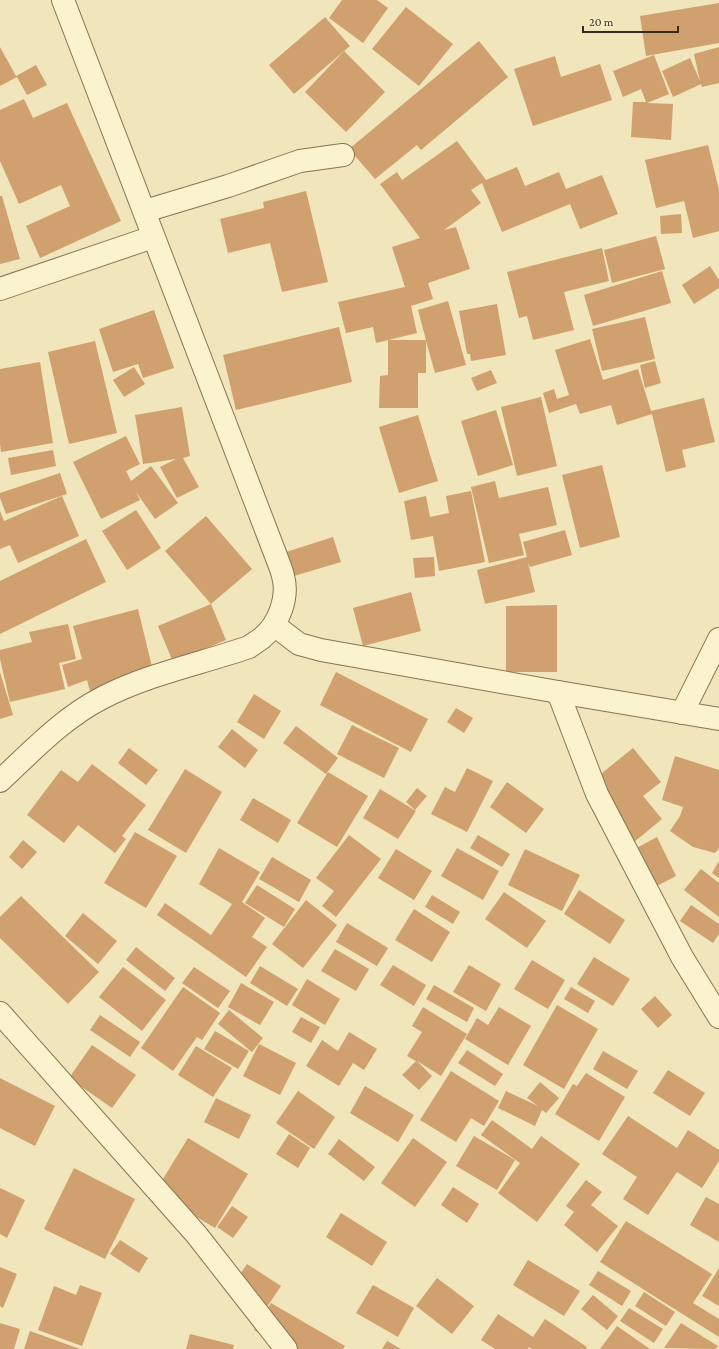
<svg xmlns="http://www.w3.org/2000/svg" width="719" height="1349" viewBox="0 0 719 1349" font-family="'Crimson Pro',serif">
	<rect width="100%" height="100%" fill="#f0e5bb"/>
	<!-- building -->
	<g fill="#d0a16e">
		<polygon points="342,0 377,0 388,8 363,43 329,18"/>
		<polygon points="719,3 719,43 646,56 640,16"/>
		<polygon points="406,7 453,44 419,86 372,49"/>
		<polygon points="325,17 350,46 294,94 269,65"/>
		<polygon points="479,41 508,77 421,150 417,145 375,179 349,149"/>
		<polygon points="0,47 16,76 36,65 47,85 27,95 17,77 0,86"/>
		<polygon points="719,47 719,83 702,87 701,84 673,97 662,71 690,58 700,81 694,54"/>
		<polygon points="344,51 385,92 346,132 305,92"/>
		<polygon points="654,55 669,94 647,103 673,104 671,140 631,137 633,102 646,102 641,89 623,97 613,71"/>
		<polygon points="555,56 561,77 600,64 612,100 533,126 514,69"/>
		<polygon points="24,99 33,118 67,103 121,221 40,258 26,226 70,206 61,185 19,204 0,161 0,110"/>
		<polygon points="457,141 486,180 517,167 525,186 559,172 566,189 602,175 618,214 580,229 570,204 502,232 482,183 471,190 481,203 444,230 456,227 470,269 428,283 433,299 411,306 417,333 376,343 373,327 346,333 338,302 405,287 392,247 420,238 380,184 397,172 402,180"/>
		<polygon points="708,145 719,190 719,231 693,238 684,201 656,208 645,160"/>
		<polygon points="306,191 328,282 282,292 270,243 228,253 220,219 264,208 263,202"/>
		<polygon points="0,196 2,196 20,259 0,264"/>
		<polygon points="681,214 682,233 661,234 660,216"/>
		<polygon points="656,236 665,269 612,283 604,250"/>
		<polygon points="602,248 609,281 564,292 574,330 533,340 527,316 519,318 507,272"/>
		<polygon points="710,266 719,280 719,288 694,304 682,285"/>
		<polygon points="662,271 671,303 593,326 584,295"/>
		<polygon points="448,301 466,365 435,373 426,341 426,373 418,373 418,408 379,408 380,376 388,375 388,340 426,340 418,310"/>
		<polygon points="497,304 506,355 471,361 470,354 467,354 459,311"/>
		<polygon points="154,310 174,368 143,378 138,364 113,372 99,329"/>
		<polygon points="645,317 655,359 602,371 592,329"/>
		<polygon points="339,327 352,382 236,410 223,355"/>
		<polygon points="590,339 603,380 638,369 651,411 704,398 715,442 682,450 686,467 666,472 652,414 617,425 611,405 580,414 576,404 549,413 543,393 554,389 557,399 569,395 555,350"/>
		<polygon points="95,341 117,433 69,444 48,352"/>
		<polygon points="655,361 661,383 645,388 640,365"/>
		<polygon points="40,362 53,443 1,452 0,444 0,369"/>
		<polygon points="134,367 145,384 124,397 113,380"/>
		<polygon points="491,370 497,383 477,391 471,378"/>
		<polygon points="541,397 557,466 517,476 501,407"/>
		<polygon points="182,407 190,456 183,458 199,487 177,498 160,467 176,459 143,464 135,415"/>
		<polygon points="496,410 513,465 478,476 461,421"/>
		<polygon points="418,415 438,481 399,493 379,427"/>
		<polygon points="126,436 140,464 126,471 131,481 151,466 178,503 155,519 136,492 140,500 101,519 73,462"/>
		<polygon points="53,450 56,466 11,475 8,458"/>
		<polygon points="602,465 620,537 580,548 562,475"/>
		<polygon points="60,473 67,494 6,514 0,498 0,493"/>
		<polygon points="495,481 499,498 548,487 557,525 519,534 524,555 489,563 471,487"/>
		<polygon points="471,491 485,562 439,571 433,536 411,540 404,501 426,496 430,517 449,513 446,496"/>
		<polygon points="62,496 79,536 18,563 10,545 0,549 0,511 4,521"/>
		<polygon points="136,510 161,548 127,570 102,531"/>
		<polygon points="206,516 252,569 211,604 165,551"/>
		<polygon points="565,530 572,555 530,567 528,563 535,592 485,604 477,570 527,557 523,542"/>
		<polygon points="333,537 341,562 294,576 286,552"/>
		<polygon points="86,539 106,582 0,634 0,581"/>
		<polygon points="434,557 435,576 415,578 413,558"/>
		<polygon points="411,592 421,631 363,646 353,608"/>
		<polygon points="211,604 226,640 173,662 158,626"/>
		<polygon points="557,605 557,672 506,672 506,606"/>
		<polygon points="138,609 154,675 90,691 87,680 68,687 62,665 82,659 73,626"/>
		<polygon points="68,624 76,659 59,663 65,689 10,702 0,659 0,650 32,642 29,632"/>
		<polygon points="0,672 13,715 0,719"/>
		<polygon points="336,672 428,719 411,752 320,705"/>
		<polygon points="254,694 281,711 264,739 237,722"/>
		<polygon points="456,708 473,718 464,733 447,722"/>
		<polygon points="352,725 399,748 384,778 337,754"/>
		<polygon points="296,726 338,758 326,774 283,743"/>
		<polygon points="232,729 258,750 245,768 218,747"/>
		<polygon points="129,748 158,770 146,785 118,763"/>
		<polygon points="633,748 661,782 643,796 662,819 633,843 586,786"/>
		<polygon points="675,756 719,770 719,848 715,853 693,847 670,831 680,816 683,807 662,800"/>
		<polygon points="92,764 146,805 122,836 126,839 115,853 78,825 64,843 27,815 61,770 78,782"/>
		<polygon points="467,768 493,781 467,832 431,814 445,787 455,792"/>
		<polygon points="185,769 222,792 186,853 148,830"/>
		<polygon points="328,772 368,796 337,847 297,823"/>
		<polygon points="507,782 544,809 526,833 490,807"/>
		<polygon points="417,788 427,796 415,810 406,802"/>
		<polygon points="380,789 416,811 398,839 363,818"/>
		<polygon points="253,798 291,820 278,843 240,820"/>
		<polygon points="135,832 177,856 146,908 104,883"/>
		<polygon points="349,835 381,859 336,917 322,906 334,891 316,878"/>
		<polygon points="478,835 510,854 502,867 470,848"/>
		<polygon points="657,837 676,876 649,890 629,852"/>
		<polygon points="23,840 37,852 22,869 9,857"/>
		<polygon points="219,848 260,872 242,902 265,918 252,937 267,947 246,977 157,915 165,903 211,935 232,904 199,884"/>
		<polygon points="457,848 499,871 483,900 441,876"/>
		<polygon points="396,849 432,871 414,900 378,878"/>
		<polygon points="525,849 580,875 562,911 508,885"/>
		<polygon points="272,857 311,880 299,902 259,879"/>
		<polygon points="719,861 719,878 712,873"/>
		<polygon points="701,869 719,883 719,917 684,890"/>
		<polygon points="257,885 295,909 284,927 245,903"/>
		<polygon points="579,890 625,920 610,944 564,914"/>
		<polygon points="504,892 546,921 527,948 485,919"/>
		<polygon points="432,895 460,912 453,924 425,907"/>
		<polygon points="21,896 99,972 68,1004 0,938 0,917"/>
		<polygon points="306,900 337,925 303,968 272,944"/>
		<polygon points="691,905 719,924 719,934 713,943 680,921"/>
		<polygon points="414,909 450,932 432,962 395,940"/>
		<polygon points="83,913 117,941 98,964 65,936"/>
		<polygon points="347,923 388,948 377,966 336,942"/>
		<polygon points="136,947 175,978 165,991 126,960"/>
		<polygon points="335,949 369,969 356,991 321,971"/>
		<polygon points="594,957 630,979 613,1006 577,984"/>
		<polygon points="532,960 565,980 548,1009 514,989"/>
		<polygon points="393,965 426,985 414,1006 380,985"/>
		<polygon points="469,965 501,984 486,1011 453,992"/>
		<polygon points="260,966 298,989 287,1006 250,983"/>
		<polygon points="123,967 166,1000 142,1031 99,997"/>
		<polygon points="194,967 230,991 218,1008 182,983"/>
		<polygon points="307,979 340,999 325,1025 292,1005"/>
		<polygon points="241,983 274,1002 260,1025 228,1007"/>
		<polygon points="434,985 474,1008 467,1022 426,999"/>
		<polygon points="183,987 220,1013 202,1040 197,1037 173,1071 141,1048"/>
		<polygon points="571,987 595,1001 588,1013 564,999"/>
		<polygon points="655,996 672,1015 658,1028 641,1009"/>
		<polygon points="557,1005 598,1029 564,1089 523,1065"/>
		<polygon points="423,1007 467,1034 441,1076 417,1061 432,1076 419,1090 402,1075 416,1061 407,1056 422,1032 412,1026"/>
		<polygon points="499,1007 531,1026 508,1065 465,1039 477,1018 488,1025"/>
		<polygon points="229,1010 263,1038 252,1052 218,1024"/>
		<polygon points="100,1015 140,1042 130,1057 90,1030"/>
		<polygon points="301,1017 320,1027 311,1043 292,1032"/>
		<polygon points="215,1031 249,1051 238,1069 204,1049"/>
		<polygon points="349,1032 377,1049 364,1070 353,1063 339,1086 306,1066 322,1040 338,1051"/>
		<polygon points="259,1044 296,1063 280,1095 243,1076"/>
		<polygon points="92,1045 136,1075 112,1108 69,1078"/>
		<polygon points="196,1046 232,1068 213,1097 178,1075"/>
		<polygon points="467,1050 503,1074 495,1086 458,1063"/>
		<polygon points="603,1051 638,1071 627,1089 593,1069"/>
		<polygon points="668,1070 705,1093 690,1116 653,1093"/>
		<polygon points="451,1071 499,1101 484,1126 471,1118 456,1142 420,1120"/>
		<polygon points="586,1073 625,1097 599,1141 555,1114 573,1084 577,1086"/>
		<polygon points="0,1078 55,1106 35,1146 0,1128"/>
		<polygon points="540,1082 559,1098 546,1113 542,1110 535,1126 498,1108 506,1091 538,1106 527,1098"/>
		<polygon points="365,1086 414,1115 398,1142 350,1113"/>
		<polygon points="298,1091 335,1117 314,1149 276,1123"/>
		<polygon points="216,1098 251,1115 239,1139 204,1122"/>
		<polygon points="628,1116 677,1148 688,1130 719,1150 719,1161 702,1188 677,1172 648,1215 623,1199 637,1177 602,1154"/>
		<polygon points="492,1120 532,1149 541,1136 580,1164 537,1222 498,1193 520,1163 481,1135"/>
		<polygon points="289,1134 310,1148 298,1168 276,1154"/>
		<polygon points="474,1136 515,1160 497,1190 456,1166"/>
		<polygon points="188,1138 248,1174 215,1228 155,1192"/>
		<polygon points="413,1138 447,1162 415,1207 381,1183"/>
		<polygon points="339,1139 375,1167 364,1181 328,1154"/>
		<polygon points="74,1168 135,1199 105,1259 44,1229"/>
		<polygon points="586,1180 602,1192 591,1205 618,1226 597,1252 564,1225 574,1212 566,1206"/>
		<polygon points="453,1187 479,1204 467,1223 441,1205"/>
		<polygon points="0,1188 25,1200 7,1238 0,1234"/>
		<polygon points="706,1197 719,1204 719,1242 690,1225"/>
		<polygon points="232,1206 248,1217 233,1238 217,1227"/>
		<polygon points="341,1213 387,1242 372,1266 326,1237"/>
		<polygon points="626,1221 712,1274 693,1303 719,1319 719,1337 600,1262"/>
		<polygon points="120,1240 148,1258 139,1273 110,1254"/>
		<polygon points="528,1260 580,1291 564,1316 513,1285"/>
		<polygon points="247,1264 281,1286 265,1310 231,1288"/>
		<polygon points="0,1267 17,1274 3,1308 0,1306"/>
		<polygon points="719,1268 719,1306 702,1296"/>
		<polygon points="598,1271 631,1291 622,1306 589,1285"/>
		<polygon points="437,1278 474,1306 452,1334 416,1306"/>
		<polygon points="80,1285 102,1293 82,1346 38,1330 54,1286 76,1295"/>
		<polygon points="373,1285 414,1308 398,1337 356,1313"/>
		<polygon points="644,1292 675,1312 666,1326 635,1306"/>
		<polygon points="593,1295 618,1316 607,1330 581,1309"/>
		<polygon points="271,1303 345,1346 343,1349 286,1349 254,1330"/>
		<polygon points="629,1308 663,1329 654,1343 620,1321"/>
		<polygon points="498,1314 533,1337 545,1319 587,1347 586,1349 532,1349 529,1347 528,1349 495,1349 481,1340"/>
		<polygon points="0,1323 20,1329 14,1349 0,1349"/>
		<polygon points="681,1323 718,1346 716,1349 664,1348"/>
		<polygon points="617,1326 650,1349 600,1349"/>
		<polygon points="30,1331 80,1349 24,1349"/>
		<polygon points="190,1334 234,1345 233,1349 186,1349"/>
		<polygon points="387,1341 401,1349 382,1349"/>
	</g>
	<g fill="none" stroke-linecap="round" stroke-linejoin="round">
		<defs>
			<g id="minor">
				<polyline points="145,211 228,186 300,161 343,155"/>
				<polyline points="0,289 153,237"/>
				<polyline points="274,625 299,644 321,650 558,692 719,719"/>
				<polyline points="558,692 597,794 682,957 719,1017"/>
				<polyline points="682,713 719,639"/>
				<path d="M0,781c32,-30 63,-63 102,-83 46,-24 98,-34 147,-51 4,-3 9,-6 13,-9 17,-14 27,-41 21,-62 -1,-5 -3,-10 -5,-15l-215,-561"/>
				<polyline points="0,1013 196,1234 286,1349"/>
			</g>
		</defs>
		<!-- minor casing -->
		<use href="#minor" stroke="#887454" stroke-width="24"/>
		<!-- minor -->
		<use href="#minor" stroke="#fbf2ce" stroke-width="22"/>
	</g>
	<!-- scale -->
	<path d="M583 26v6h95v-6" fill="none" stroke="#362a1a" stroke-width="2"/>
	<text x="589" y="26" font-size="12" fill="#362a1a" stroke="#f7eecb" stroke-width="3" paint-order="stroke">20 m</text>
</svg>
